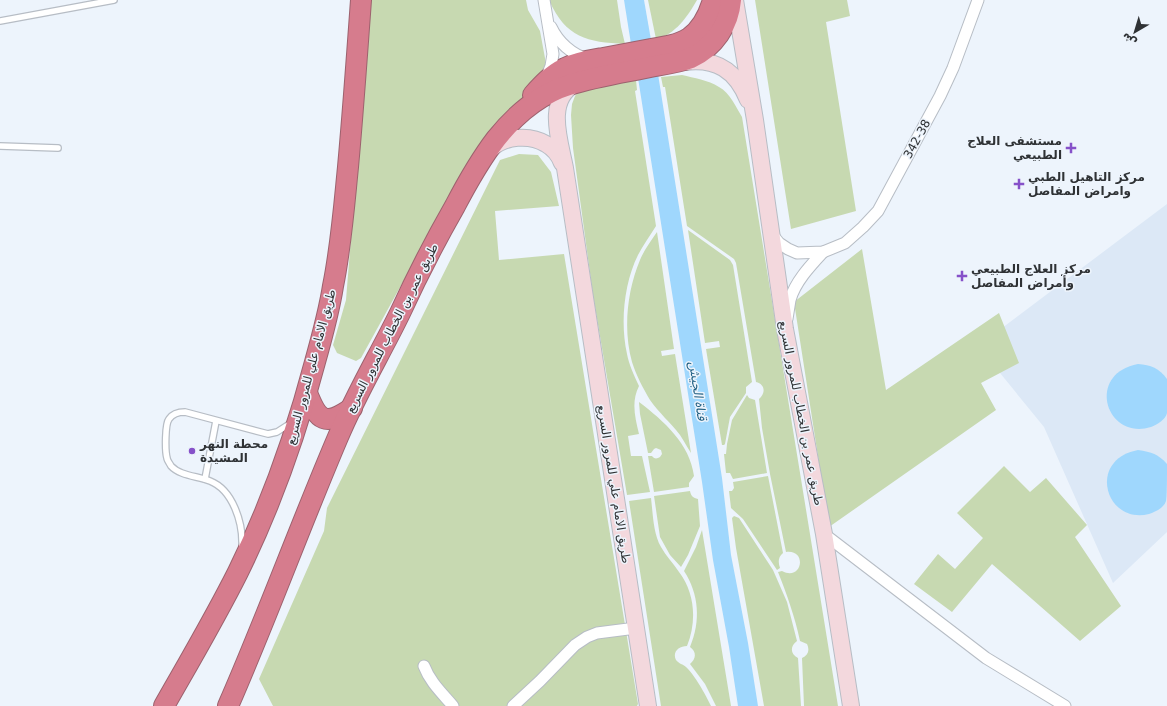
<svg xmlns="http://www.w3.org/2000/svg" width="1167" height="706" viewBox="0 0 1167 706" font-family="'DejaVu Sans','Noto Sans Arabic',sans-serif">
	<rect width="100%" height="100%" fill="#edf4fc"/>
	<!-- built -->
	<polygon fill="#dce8f6" points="1167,204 1167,532 1113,583 1044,427 978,346"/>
	<!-- green -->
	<g fill="#c7d9b1">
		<polygon points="370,0 526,0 528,10 540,31 547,69 420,251 361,358 356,361 337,353 333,345 346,300"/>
		<path d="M549,0h68l4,27 4,17c-38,-2 -59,-6 -76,-44z"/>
		<path d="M648,0h49c-9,16 -22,35 -41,39z"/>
		<polygon points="755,0 847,0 850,16 826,22 856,211 791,229"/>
		<path d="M682,75c12,3 26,5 37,12 11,6 17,20 23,30l96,589h-34l-2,-48c6,-3 8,-7 5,-14l-7,-3c-5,-24 -13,-46 -22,-69l4,-1c20,11 26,-22 4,-19l-16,-78 -8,-46 -3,-29c7,-6 6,-15 -3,-17l-20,-119 -2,-4 -47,-33 -22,-139h-2l-2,-10z"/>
		<path d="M636,80l1,10 -2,1 21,135c-6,10 -13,19 -18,29 -14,28 -18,68 -11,99 2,11 7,21 12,32 -8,16 -4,31 0,48l-11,2 3,20h11l8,36 -23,3 -34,-200 -20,-147 -2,-33 1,-11 3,-8 3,-4 14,-5z"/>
		<polygon points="519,154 538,155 551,172 559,206 495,211 499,260 564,254 638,704 637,706 273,706 259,679 324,531 327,508 500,160"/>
		<polygon points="688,230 730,260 733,265 752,382 746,387 746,393 730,417 725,444 724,445 722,445 706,349 720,347 719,341 705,343"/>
		<path d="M657,232l17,117 -13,2 1,5 13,-2 16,99c-4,-6 -7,-12 -11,-18 -9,-12 -21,-22 -30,-35 -7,-12 -14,-25 -18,-38 -9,-32 -5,-71 8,-102 4,-10 11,-19 17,-28z"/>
		<polygon points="862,249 886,390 999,313 1019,363 981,383 996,410 829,527 794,302"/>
		<polygon points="747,395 749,398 755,400 767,473 733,479 730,473 726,473 724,454 726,454 727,444 732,420"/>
		<path d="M639,402c25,19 51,42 55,74l-5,7v4l-35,5 -6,-36h4c2,3 5,3 8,1l2,-3 -1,-4 -5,-2 -2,1 -3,4h-3l-8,-39z"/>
		<polygon points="1004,466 1030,492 1046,478 1087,525 1075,537 1121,606 1080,641 992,564 952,612 914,584 938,554 955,569 983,538 957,513"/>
		<path d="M768,476l15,77c-5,4 -5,9 -3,15l-3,2 -34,-51 -12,-11 -2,-17h3l2,-3 -1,-6z"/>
		<path d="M690,491c1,5 3,7 8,8l2,27 -12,29 -7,12 -11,-12 -10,-18 -6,-41z"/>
		<path d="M651,498c2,16 2,35 10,49 5,9 12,16 18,25 16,21 18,49 8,74 -8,0 -15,6 -11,14 3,4 7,4 10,7 8,7 20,28 25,39h-50l-32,-205z"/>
		<path d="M734,516l5,2 34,52 14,32 10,39c-7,5 -7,13 1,17l3,48h-37l-28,-158 -4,-30z"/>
		<path d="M702,530l29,176h-15l-11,-22 -15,-20c6,-5 7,-12 0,-17 11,-26 9,-53 -6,-76l12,-24z"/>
	</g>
	<!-- water -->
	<g fill="#9fd7fd">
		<polygon points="624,0 644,0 651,40 631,44"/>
		<polygon points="658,74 722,478 731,555 748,643 758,706 738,706 729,647 713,560 702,482 638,78"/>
		<path d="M1138,364c13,1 21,4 29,15 0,9 0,27 0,34 -1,6 -10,12 -16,14 -45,14 -66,-53 -13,-63z"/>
		<path d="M1138,450c14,2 20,4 29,14 0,8 0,32 -1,37 -2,7 -11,11 -17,13 -43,11 -63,-54 -11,-64z"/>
	</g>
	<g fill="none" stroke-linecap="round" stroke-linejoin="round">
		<defs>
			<g id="lane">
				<polyline points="0,21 114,0"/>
				<polyline points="0,146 58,148"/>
				<polyline points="205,479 216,421"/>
				<path d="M242,546c1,-23 -9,-56 -32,-65 -12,-5 -30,-5 -39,-15 -1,-2 -4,-6 -4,-8 -2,-7 -2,-34 2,-39 4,-6 10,-7 16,-7l83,22 9,-2 14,-9"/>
			</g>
			<g id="street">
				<polyline points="544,0 553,54 551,66 546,78"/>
				<path d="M551,27c7,15 21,28 37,32"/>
				<polyline points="771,233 779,243 788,249 797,253 823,252 845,243 863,227 878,211 940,96 953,68 978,0"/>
				<path d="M787,319c1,-6 2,-13 3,-19 5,-18 20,-34 33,-48"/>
				<polyline points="824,534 986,658 1065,706"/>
				<path d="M424,666c6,16 18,27 29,40"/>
				<polyline points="513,706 540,681 575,645 587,637 597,633 636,628"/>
			</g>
			<g id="secondary">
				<polyline points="735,0 755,120 785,329 824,534 851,706"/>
				<path d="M685,62c31,-4 51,8 63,38"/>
				<path d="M575,84c-30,16 -15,57 -10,84l83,538"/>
				<path d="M491,149c13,-13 39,-15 55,-5 7,4 13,11 16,19"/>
			</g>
			<g id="highway">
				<path d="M533,95c9,-10 19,-21 32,-27 12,-6 26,-8 38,-10 16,-3 32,-6 48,-9 13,-2 27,-4 38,-11 13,-9 20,-24 24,-38"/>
				<path d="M307,393c11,28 18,34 45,15"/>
				<path d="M164,706c25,-44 51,-88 74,-134 33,-67 58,-138 77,-210 7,-25 14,-50 18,-76 8,-39 11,-79 15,-119 5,-55 9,-111 13,-167"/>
				<path d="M228,706c39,-89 72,-180 110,-269 18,-43 42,-83 62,-124 17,-37 35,-72 55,-107 12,-23 25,-46 41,-67 19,-24 44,-45 73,-54 28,-9 58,-13 86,-19 12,-2 25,-4 36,-8 23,-11 38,-33 40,-58"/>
			</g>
		</defs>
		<!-- lane casing -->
		<use href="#lane" stroke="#b7bdc5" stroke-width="8"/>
		<!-- street casing -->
		<use href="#street" stroke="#b7bdc5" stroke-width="13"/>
		<!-- secondary casing -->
		<use href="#secondary" stroke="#b7bdc5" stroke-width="18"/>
		<!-- highway casing -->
		<use href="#highway" stroke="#9c626e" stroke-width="22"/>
		<!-- lane -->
		<use href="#lane" stroke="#fff" stroke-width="5.5"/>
		<!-- street -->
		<use href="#street" stroke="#fff" stroke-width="11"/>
		<!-- secondary -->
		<use href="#secondary" stroke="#f3d8dd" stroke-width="16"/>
		<!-- highway -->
		<use href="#highway" stroke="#d67c8d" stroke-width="20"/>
	</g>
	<!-- markers -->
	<g fill="#8651c9" stroke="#edf4fc" stroke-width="1.5">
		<path d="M1069 142h4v4h4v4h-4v4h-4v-4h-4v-4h4z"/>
		<path d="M1017 178h4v4h4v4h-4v4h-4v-4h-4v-4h4z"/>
		<path d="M960 270h4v4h4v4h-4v4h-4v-4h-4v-4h4z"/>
		<circle cx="192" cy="451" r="4"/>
	</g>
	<g text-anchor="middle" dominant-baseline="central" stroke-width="3" stroke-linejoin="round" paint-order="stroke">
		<!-- street labels -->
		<g font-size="12" fill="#2f3235" stroke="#edf4fc">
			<text transform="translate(917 139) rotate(-61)">342-38</text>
			<text transform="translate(392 328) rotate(-63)">طريق عمر بن الخطاب للمرور السريع</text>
			<text transform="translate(311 367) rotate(-75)">طريق الامام علي للمرور السريع</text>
			<text transform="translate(801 413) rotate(79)">طريق عمر بن الخطاب للمرور السريع</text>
			<text transform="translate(614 484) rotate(81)">طريق الامام علي للمرور السريع</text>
		</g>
		<!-- poi labels -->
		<g font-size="12" font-weight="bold" fill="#2f3235" stroke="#edf4fc" text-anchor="start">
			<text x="1062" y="141" text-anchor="end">مستشفى العلاج<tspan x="1062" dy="14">الطبيعي</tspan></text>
			<text x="1028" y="177">مركز التاهيل الطبي<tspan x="1028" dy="14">وامراض المفاصل</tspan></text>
			<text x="971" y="269">مركز العلاج الطبيعي<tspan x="971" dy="14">وأمراض المفاصل</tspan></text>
			<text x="200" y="444">محطة النهر<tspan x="200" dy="14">المشيدة</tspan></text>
		</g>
		<!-- water labels -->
		<g font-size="13" font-style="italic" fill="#1b5b7f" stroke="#edf4fc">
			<text transform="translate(698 391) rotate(81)">قناة الجيش</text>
		</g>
	</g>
	<!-- north arrow -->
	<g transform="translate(1135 32) rotate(218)" stroke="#edf4fc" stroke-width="3" paint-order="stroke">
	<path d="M0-3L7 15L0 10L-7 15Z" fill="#2f3235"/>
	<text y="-6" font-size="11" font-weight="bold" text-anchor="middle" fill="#2f3235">ش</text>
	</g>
</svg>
